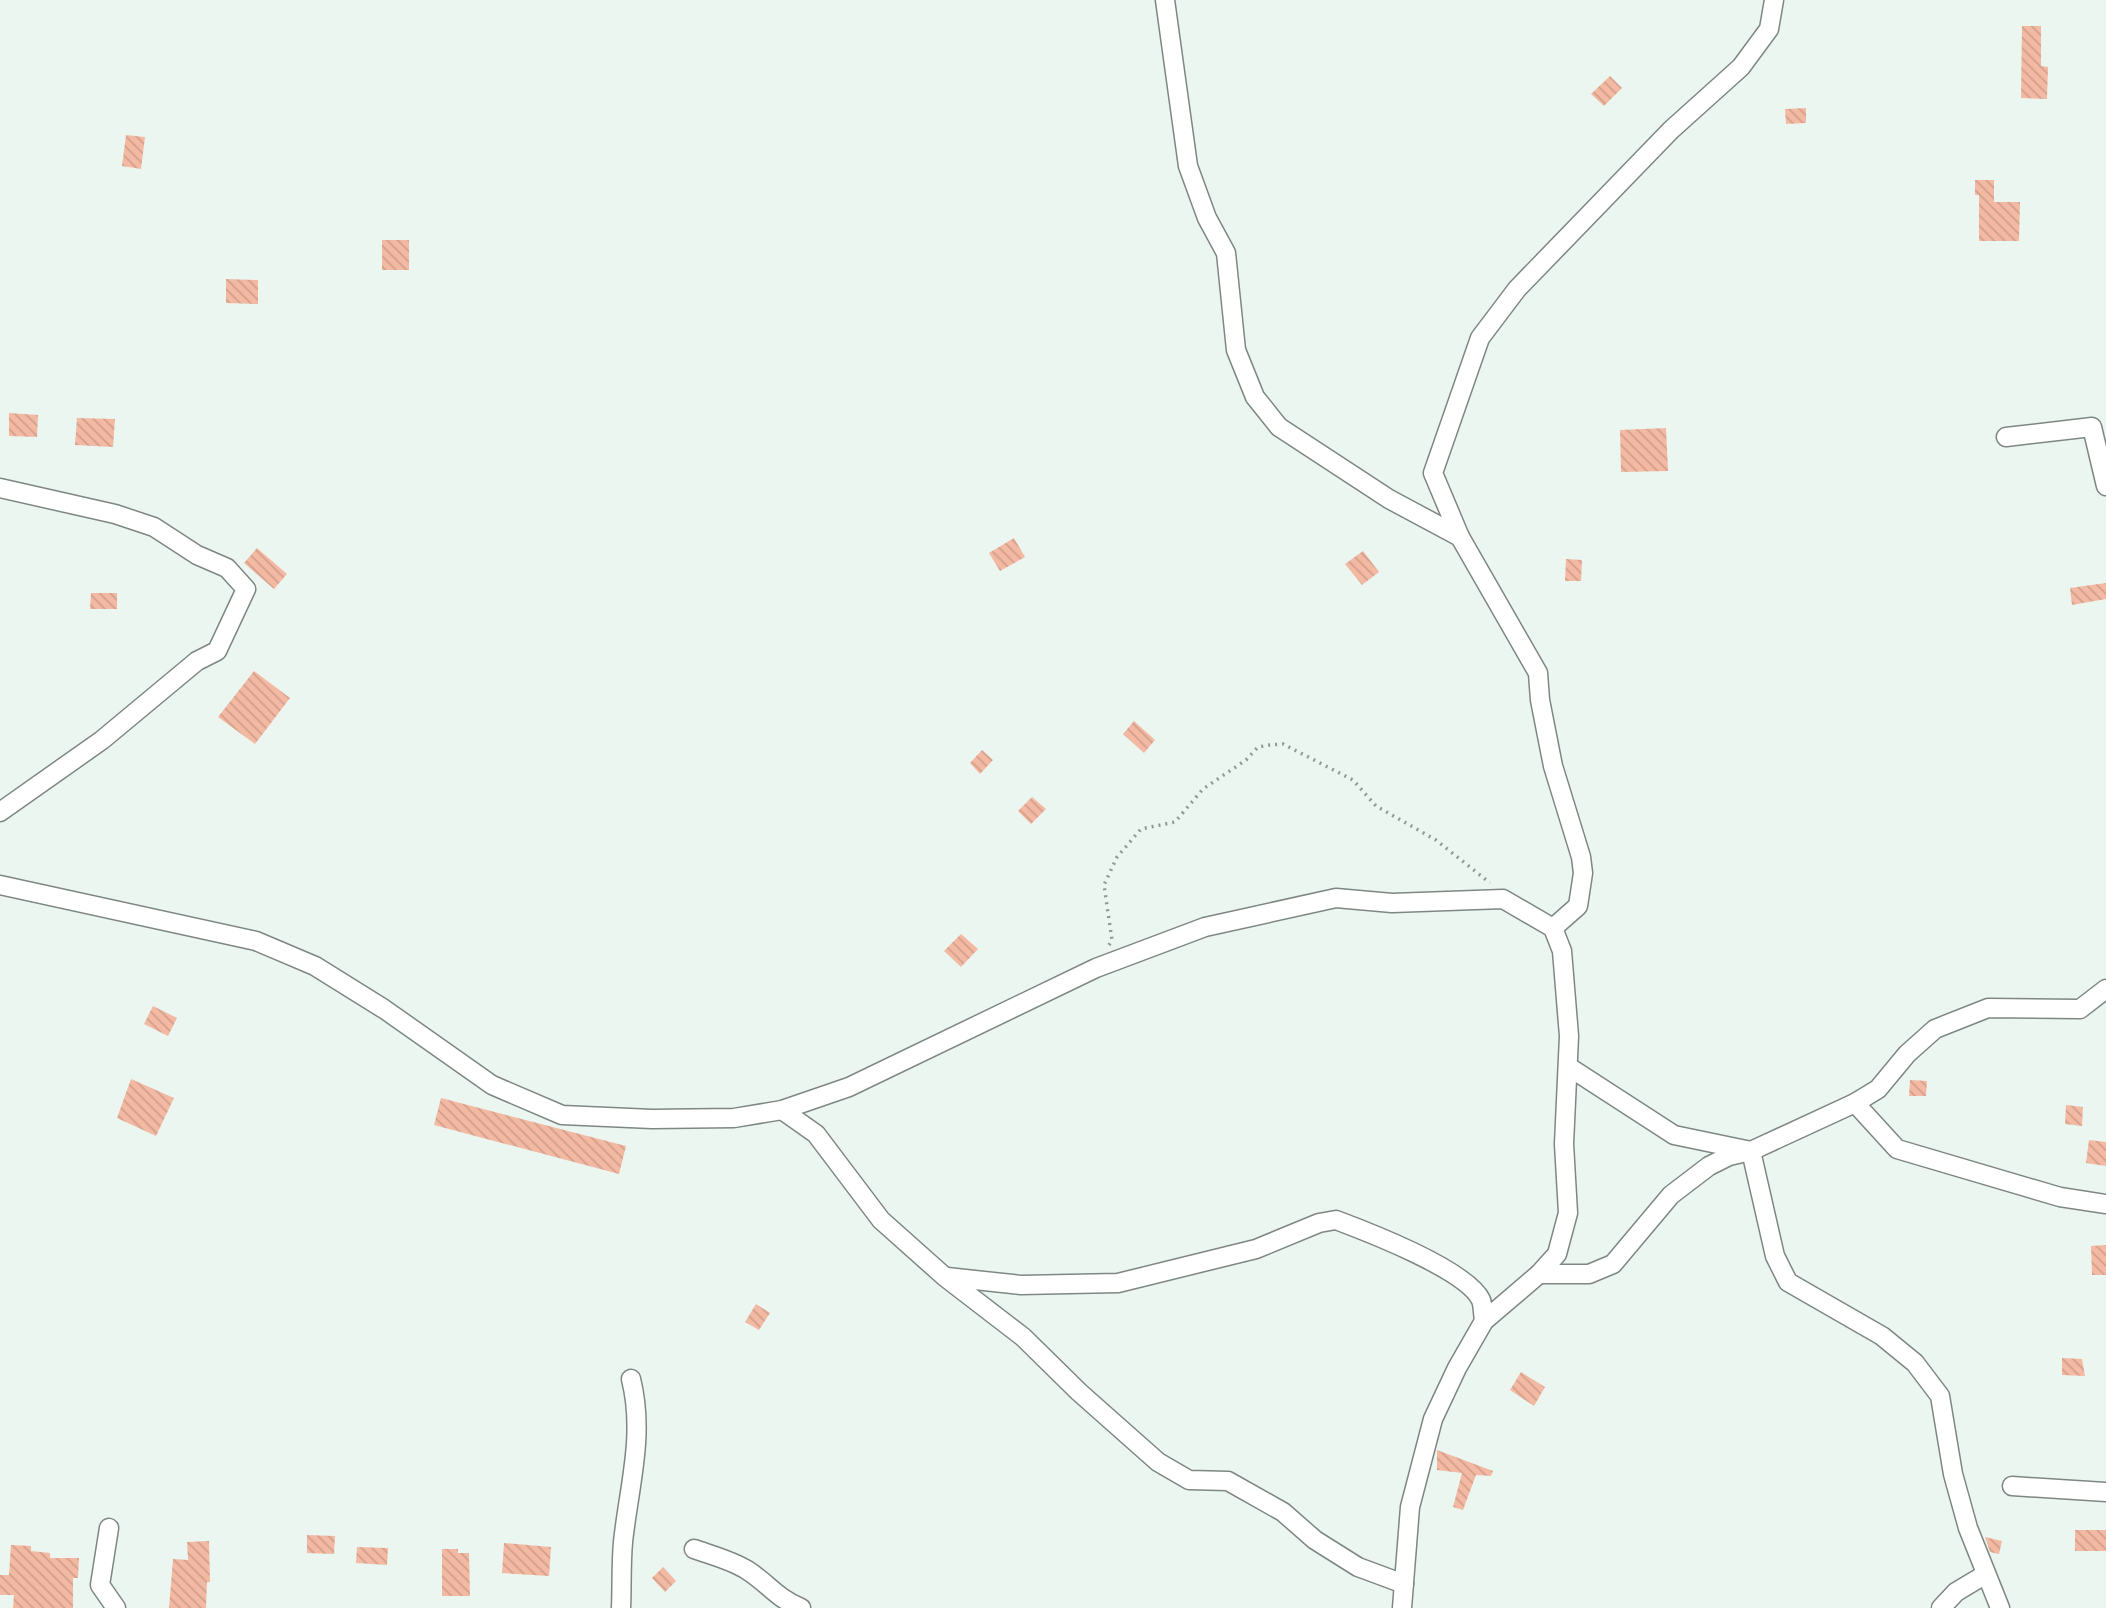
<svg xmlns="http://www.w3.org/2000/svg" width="2106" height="1608" viewBox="0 0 2106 1608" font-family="Quicksand,sans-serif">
	<defs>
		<pattern id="building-back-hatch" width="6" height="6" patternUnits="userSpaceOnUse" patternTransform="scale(1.75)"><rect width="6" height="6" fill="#f4b9a2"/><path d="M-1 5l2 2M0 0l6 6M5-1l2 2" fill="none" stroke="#d19f8c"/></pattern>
	</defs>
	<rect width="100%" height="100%" fill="#ecf6f0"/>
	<!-- building -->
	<g fill="url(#building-back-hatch)">
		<polygon points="2022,26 2041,26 2041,66 2048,67 2047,99 2021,98"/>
		<polygon points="1610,76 1622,88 1604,106 1591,94"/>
		<polygon points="1806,108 1806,123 1786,124 1785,109"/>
		<polygon points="126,135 145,137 141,169 122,166"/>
		<polygon points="1975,180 1994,180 1994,202 2020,202 2019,241 1979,241 1979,195 1975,195"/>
		<rect x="382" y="240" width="27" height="30"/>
		<polygon points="226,279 258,280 258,304 226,303"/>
		<polygon points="9,413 38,415 37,437 9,436"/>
		<polygon points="77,418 115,419 113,447 75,445"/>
		<polygon points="1666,428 1668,471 1621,472 1620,430"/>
		<polygon points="1014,538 1025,557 1000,571 989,553"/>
		<polygon points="257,548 287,574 274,589 244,563"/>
		<polygon points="1363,551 1379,572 1362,585 1345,564"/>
		<polygon points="1566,559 1582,560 1581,581 1565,581"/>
		<polygon points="2106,583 2106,599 2072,605 2070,588"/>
		<polygon points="91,593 117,593 117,609 90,609"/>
		<polygon points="254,671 290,698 255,744 218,717"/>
		<polygon points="1134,721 1155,740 1144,753 1123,734"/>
		<polygon points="982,750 993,760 980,774 970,763"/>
		<polygon points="1032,797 1046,809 1031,824 1018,811"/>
		<polygon points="961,934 978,949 961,967 944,951"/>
		<polygon points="153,1006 177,1018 168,1036 144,1024"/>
		<polygon points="131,1079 174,1098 156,1136 117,1118"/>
		<polygon points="1910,1080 1927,1081 1926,1096 1909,1096"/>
		<polygon points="441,1098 626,1146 619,1174 434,1125"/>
		<polygon points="2066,1105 2083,1107 2082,1126 2065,1124"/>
		<polygon points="2089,1140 2106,1142 2106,1166 2086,1163"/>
		<polygon points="2106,1245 2106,1275 2092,1275 2091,1246"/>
		<polygon points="756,1304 770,1313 759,1330 745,1322"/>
		<polygon points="2062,1358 2082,1359 2085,1376 2062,1375"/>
		<polygon points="1521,1372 1545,1387 1534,1406 1510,1390"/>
		<polygon points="1437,1450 1493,1471 1491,1476 1476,1475 1463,1510 1453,1507 1462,1473 1437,1470"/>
		<rect x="2075" y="1530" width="31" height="21"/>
		<polygon points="307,1535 335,1536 334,1554 307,1553"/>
		<polygon points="1985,1537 2002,1541 1999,1554 1990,1552"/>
		<polygon points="209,1541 210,1582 207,1582 206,1608 169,1608 173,1559 188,1560 187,1542"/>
		<polygon points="504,1543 551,1547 549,1576 502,1573"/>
		<polygon points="11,1545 31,1546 31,1551 50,1553 50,1558 79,1558 78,1578 73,1578 73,1608 13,1608 14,1595 0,1595 0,1575 9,1575"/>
		<polygon points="357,1547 388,1548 387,1565 356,1563"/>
		<polygon points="442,1549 458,1549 458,1553 469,1553 470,1596 442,1596"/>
		<polygon points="663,1567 676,1581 665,1592 652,1578"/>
	</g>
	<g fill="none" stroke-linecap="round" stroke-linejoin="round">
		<defs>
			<g id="minor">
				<polyline points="1165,0 1188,166 1207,218 1226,253 1236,350 1255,397 1279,427 1389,499 1460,537 1538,673 1540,700 1553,766 1581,857 1583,873 1578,906 1553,928"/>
				<polyline points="2006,437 2092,427 2106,486"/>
				<polyline points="0,488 115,514 154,527 197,555 227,568 246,589 217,651 197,661 102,740 0,812"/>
				<polyline points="1460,537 1433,473 1480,338 1517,289 1671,130 1741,67 1769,29 1774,0"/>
				<polyline points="0,885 256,941 315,966 384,1009 492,1085 562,1115 652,1119 734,1118 782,1110 849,1087 1096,968 1205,927 1336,898 1392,903 1503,899 1553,928 1562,951 1569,1036 1564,1144 1568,1213 1557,1254 1539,1274 1484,1321 1457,1368 1433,1419 1410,1507 1402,1608"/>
				<polyline points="1569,1067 1674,1135 1751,1151 1775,1256 1788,1282 1882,1336 1915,1363 1940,1396 1953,1474 1968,1528 2000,1608"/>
				<polyline points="1855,1103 1897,1149 2060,1197 2106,1204"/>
				<polyline points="782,1110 816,1134 881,1220 945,1277 1023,1337 1079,1392 1158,1462 1189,1480 1228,1481 1283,1512 1315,1540 1358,1567 1404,1584"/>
				<polyline points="1539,1274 1589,1274 1613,1264 1671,1195 1709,1166 1729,1156 1751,1151 1855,1103 1878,1089 1907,1054 1935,1029 1988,1008 2080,1009 2106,989"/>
				<path d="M947,1277l74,8 97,-2 138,-34 63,-26 17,-3c32,12 131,50 145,80 2,5 2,15 3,21"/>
				<polyline points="2012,1486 2106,1492"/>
				<polyline points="109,1528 100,1585 116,1608"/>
				<path d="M694,1549c17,6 37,11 53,21 22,14 28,27 54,38"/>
				<path d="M621,1608c1,-22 0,-44 2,-66 6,-56 22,-107 8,-163"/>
				<polyline points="1941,1608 1956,1592 1986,1574"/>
			</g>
		</defs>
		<!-- minor casing -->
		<use href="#minor" stroke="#7e8782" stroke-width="21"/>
		<!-- path -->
		<polyline stroke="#919995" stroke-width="3.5" stroke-dasharray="2 5" stroke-linecap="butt" points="1109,945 1112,940 1104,885 1117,857 1141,829 1175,822 1203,789 1246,760 1258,747 1270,745 1283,744 1353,780 1376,806 1436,840 1490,883"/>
		<!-- minor -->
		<use href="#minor" stroke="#fff" stroke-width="18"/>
	</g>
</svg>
